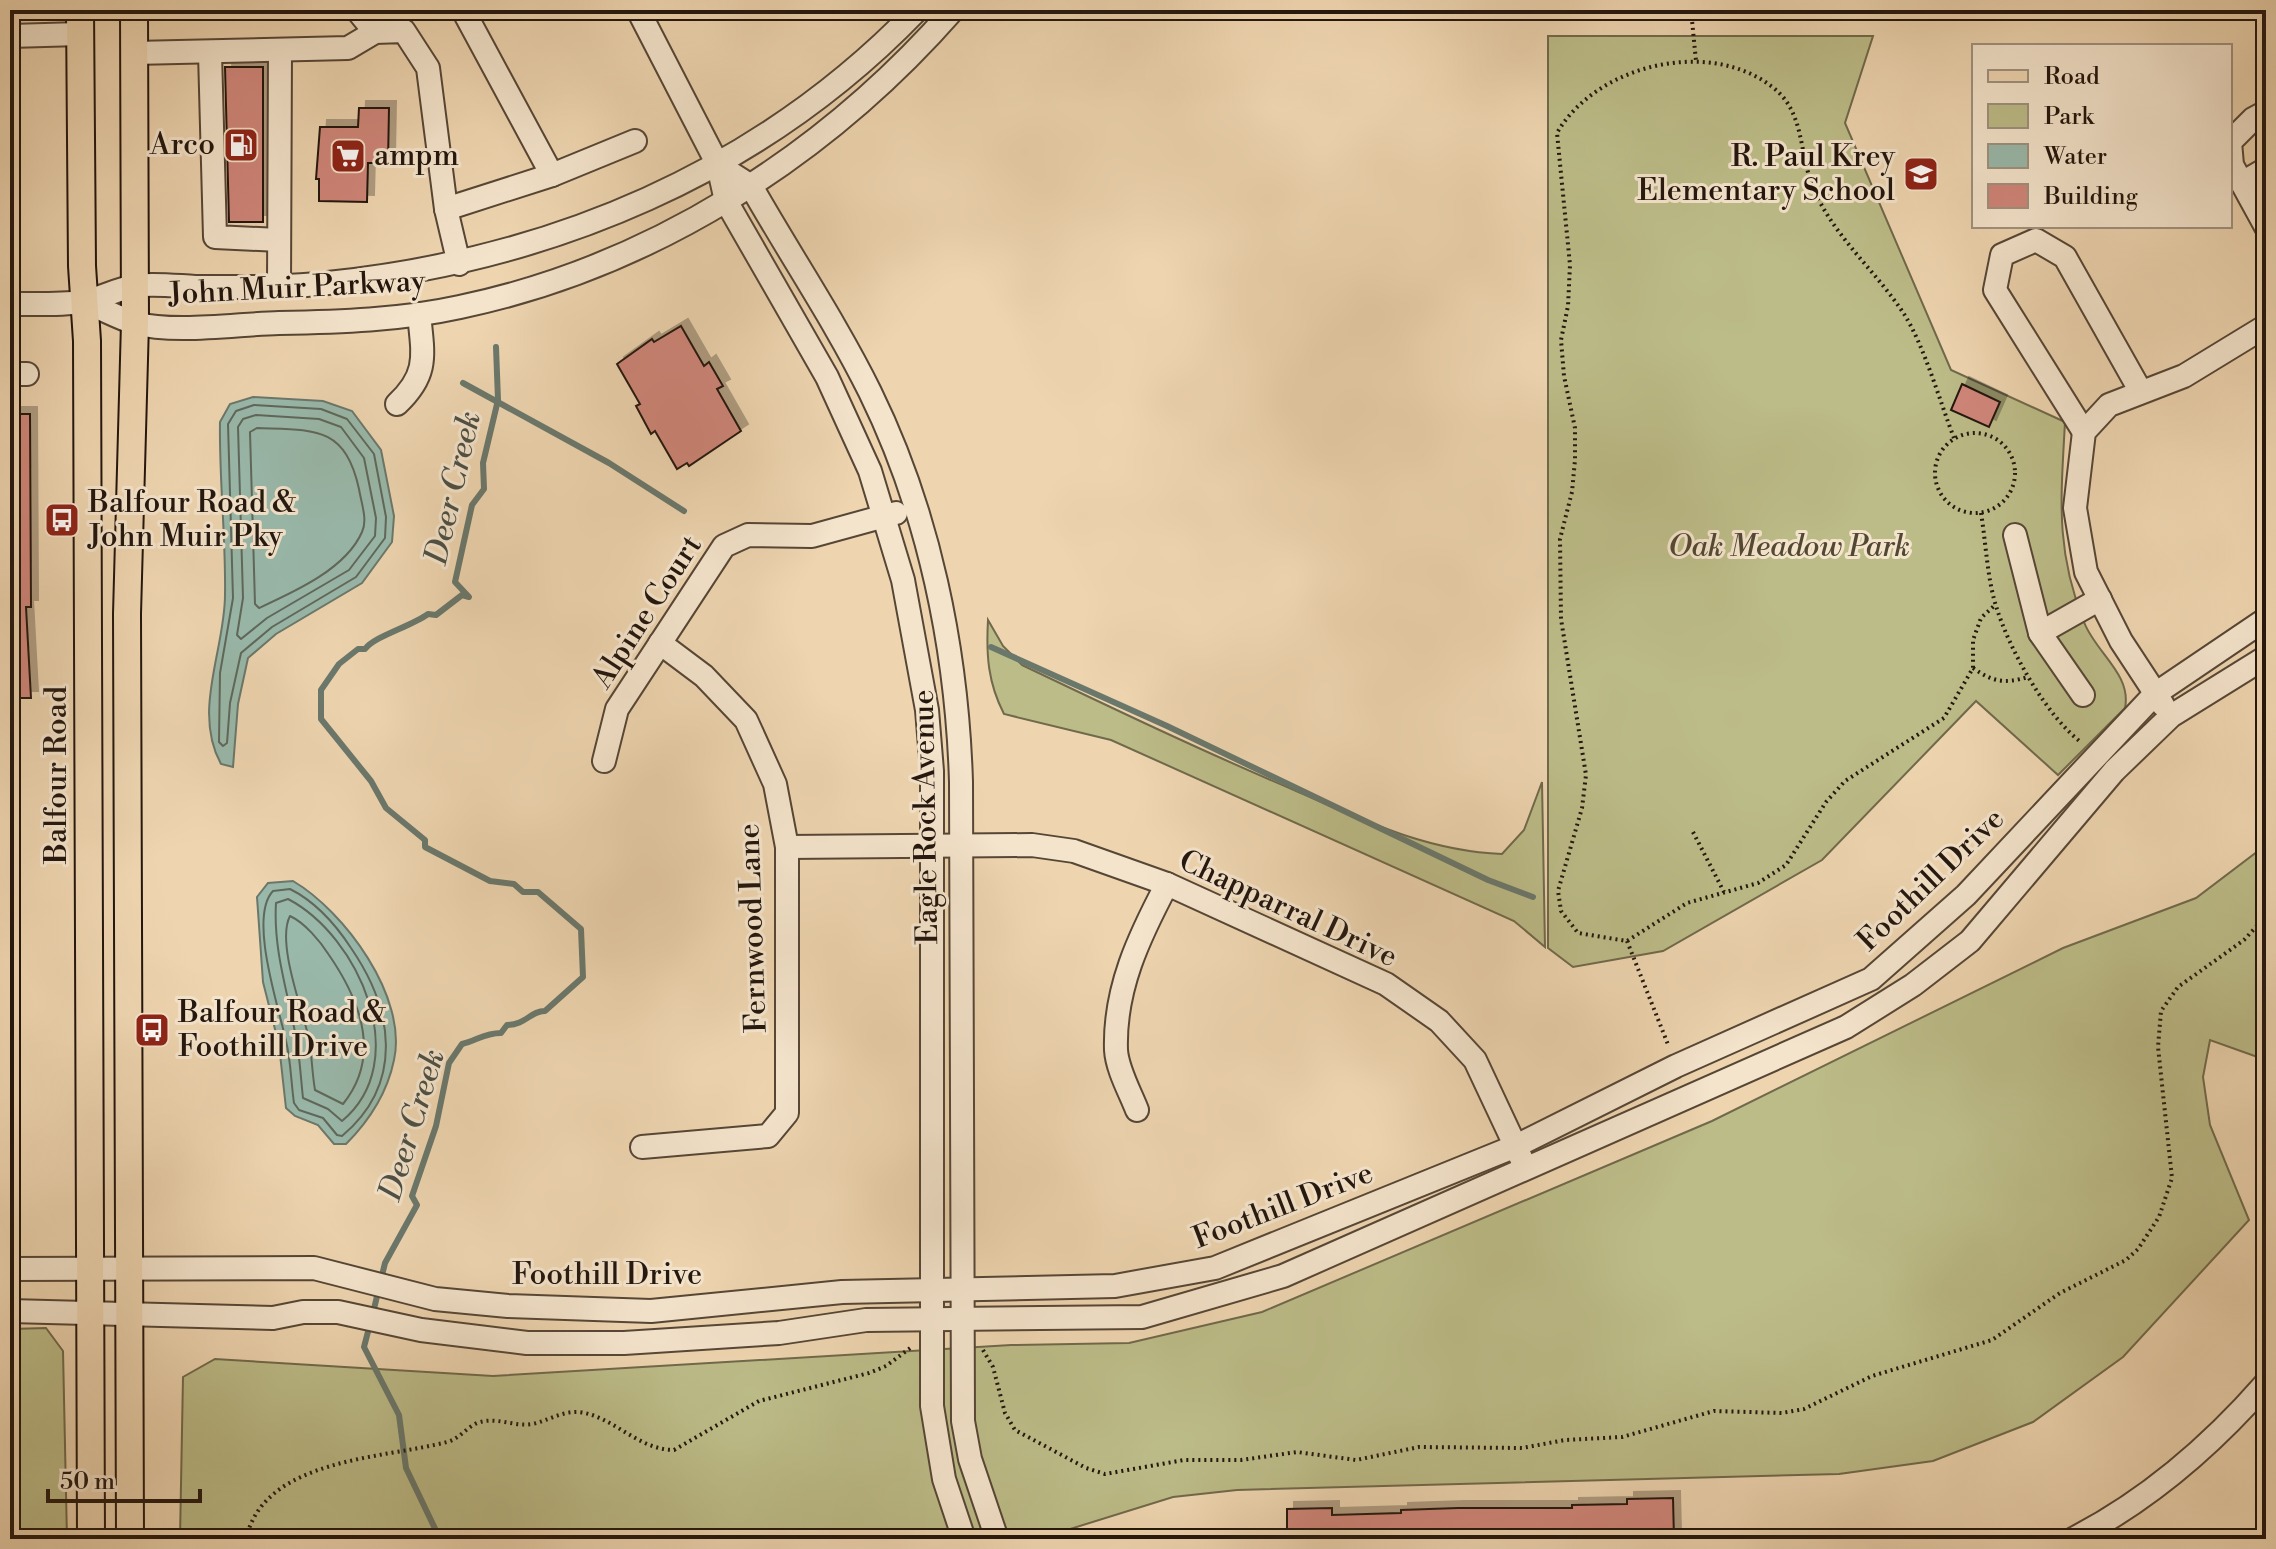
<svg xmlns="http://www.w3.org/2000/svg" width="2276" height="1549" viewBox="0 0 2276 1549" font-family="'Libre Bodoni',serif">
	<defs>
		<filter id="shadow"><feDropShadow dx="7" dy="-7" stdDeviation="0" flood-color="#0004"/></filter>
	</defs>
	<rect width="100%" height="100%" fill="#eed5b0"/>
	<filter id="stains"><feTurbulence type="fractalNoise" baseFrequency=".0025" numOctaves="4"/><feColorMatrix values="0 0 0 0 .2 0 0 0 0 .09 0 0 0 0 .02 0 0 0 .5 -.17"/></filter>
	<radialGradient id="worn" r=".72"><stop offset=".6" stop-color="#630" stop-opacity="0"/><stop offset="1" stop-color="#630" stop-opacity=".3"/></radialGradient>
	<!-- green -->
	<g fill="#bcbc88" stroke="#70694b" stroke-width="2">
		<path d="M1548,36h325l-28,87 106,247 114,52c-4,76 -10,127 19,200 11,30 48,52 41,86l-67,67 -82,-74 -154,159 -159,91 -90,16 -25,-19z"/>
		<path d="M988,620l15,26 19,19c90,43 180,86 272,125 69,30 132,61 208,64l22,-24 18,-48 3,165 -31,-26 -403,-181 -107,-26c-16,-31 -18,-59 -16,-94z"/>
		<polygon points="2266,845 2266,1060 2210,1040 2203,1077 2210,1125 2249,1220 2123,1357 2033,1422 1933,1461 1839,1474 1237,1490 1173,1497 1038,1539 180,1539 183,1377 215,1359 493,1376 1011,1345 1129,1343 1262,1312 1712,1121 2063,948 2196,898"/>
		<polygon points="46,1328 63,1351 67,1539 10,1539 10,1329"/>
	</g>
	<!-- water -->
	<g fill="#99b9ab" stroke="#6a786c" stroke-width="2">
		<path d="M253,397l70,4 29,10 29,39 13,66 -2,26 -30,41 -86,51 -28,24 -10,46 -5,63 -12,-3c-29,-53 4,-114 4,-169 1,-58 -6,-116 -5,-173l10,-18z"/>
		<path d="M293,881c51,30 115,116 101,179 -7,34 -24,60 -48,84h-12l-16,-19 -23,-9 -9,-8 -7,-63 -16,-63 -6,-85 11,-14z"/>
	</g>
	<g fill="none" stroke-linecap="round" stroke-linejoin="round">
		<!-- shore -->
		<g stroke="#5e685c" stroke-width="2">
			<polygon points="254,405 321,409 347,419 374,454 386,517 385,538 356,577 272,627 241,653 230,703 227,743 223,746 219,742 220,673 233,598 228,424 236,411"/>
			<polygon points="256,415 319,419 341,427 364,458 376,518 375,536 349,570 267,618 241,639 237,635 243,598 238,427 243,419"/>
			<path d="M257,428c56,2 88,-3 102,61 2,13 9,31 3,43 -16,37 -68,60 -103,76l-4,-4 -5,-172z"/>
			<path d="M290,889c26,13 46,36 61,59 42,61 54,135 -9,188l-5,-1 -14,-17 -24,-8 -5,-7c-3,-20 -3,-42 -8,-62 -7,-33 -38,-124 -13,-150z"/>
			<path d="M288,899c71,37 126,162 54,222l-14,-12 -25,-11c-2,-18 -3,-37 -6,-55 -8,-48 -24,-91 -21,-140z"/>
			<path d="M290,916c15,7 30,25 39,39 31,45 53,101 14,149l-28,-14c-3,-17 -3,-34 -6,-51 -6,-28 -33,-97 -19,-123z"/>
		</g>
		<!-- stream -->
		<g stroke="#6a786c" stroke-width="6">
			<polyline points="463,383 609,463 684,511"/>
			<polyline points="991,647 1167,726 1488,880 1533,897"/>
			<path d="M373,1313l12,-50 32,-58 -5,-9 24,-70 13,-63 13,-19c15,-4 23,-11 39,-11l6,-8c19,0 23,-14 38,-14l38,-34 -2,-48 -43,-37h-15l-9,-8 -24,-3 -65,-34v-7l-39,-32 -15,-27 -50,-62v-29l18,-26 19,-15h7c10,-13 45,-22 63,-35l8,1 26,-20 7,2 -14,-15 17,-77 12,-16 -1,-26 15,-63 -2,-53"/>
			<polyline points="370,1324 364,1347 399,1415 406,1468 440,1539"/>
		</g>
	</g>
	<!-- building -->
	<g fill="#d0867a" stroke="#23160e" stroke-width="2" filter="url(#shadow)">
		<polygon points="225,67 263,67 263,222 229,222"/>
		<polygon points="359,108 389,108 388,163 368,163 367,202 319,201 319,179 316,179 320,127 358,127"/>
		<polygon points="681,326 704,366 709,362 723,386 717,389 741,431 689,466 687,463 677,469 655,431 651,434 636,406 640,404 617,364 652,339 654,342"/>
		<polygon points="1962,384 2000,402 1989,427 1951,410"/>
		<polygon points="10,414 30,414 31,607 26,607 31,698 10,698"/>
		<polygon points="1673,1498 1674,1539 1287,1539 1287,1509 1332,1508 1332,1515 1401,1513 1401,1510 1458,1508 1572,1508 1572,1505 1627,1504 1627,1499"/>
	</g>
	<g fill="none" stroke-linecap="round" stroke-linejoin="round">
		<defs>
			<g id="minor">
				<polyline points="357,10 375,32"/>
				<polyline points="463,10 552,175 635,141"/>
				<polyline points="638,10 718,165 726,201 827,377 870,471 903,580 927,710 932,771 932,1406 944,1479 964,1539"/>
				<polyline points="10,36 80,34"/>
				<polyline points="134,53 348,48 375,32 404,31 428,68 446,209 552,175"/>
				<polyline points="210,53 215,237 279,240"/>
				<polyline points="2266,112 2253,119 2230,142 2232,165 2266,227"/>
				<path d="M718,165l33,21c39,69 84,135 119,206 59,120 87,257 91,390l2,639 7,38 27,80"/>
				<polyline points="2242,183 2266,169"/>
				<polyline points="446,209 459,264"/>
				<polyline points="279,287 280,51"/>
				<path d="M85,302c16,6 33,16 50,21 40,11 102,1 144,0 60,-1 122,-3 181,-16 191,-40 365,-151 493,-297"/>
				<path d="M10,304c24,0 49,1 72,-2 18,-3 35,-13 52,-16 19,-3 42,0 61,1 44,0 88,1 133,-4 223,-23 432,-110 589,-273"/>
				<polyline points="10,374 27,374"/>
				<path d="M397,404c32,-30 26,-49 22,-90"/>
				<polyline points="2084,432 1995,290 2002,255 2036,240 2065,257 2141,392"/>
				<polyline points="2015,535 2040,633 2100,599"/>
				<polyline points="2040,633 2083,695"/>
				<polyline points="2163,705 2121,641 2086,572 2075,508 2084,432 2109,405 2184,376 2266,326"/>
				<polyline points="604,761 617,709 724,546 748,535 812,536 896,513"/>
				<polyline points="787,847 1032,845 1074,851 1167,884 1386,984 1439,1021 1475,1060 1522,1160"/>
				<path d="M1137,1110c-7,-18 -20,-41 -21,-60 -2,-61 23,-113 51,-166"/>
				<polyline points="642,1147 768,1136 787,1113 787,847 775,784 746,720 704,676 660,643"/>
				<polyline points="10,1269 314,1268 435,1299 508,1306 651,1311 842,1292 1115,1286 1215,1268 1516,1146 1676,1066 1871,979 1966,895 2155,694 2266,619"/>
				<polyline points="10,1311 273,1318 303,1312 338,1312 421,1330 527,1343 624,1343 779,1333 866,1320 1142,1317 1283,1276 1846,1027 1913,985 1970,941 2114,771 2171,716 2266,657"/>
				<path d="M2073,1539c74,-38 138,-93 193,-156"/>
			</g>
			<g id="major">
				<polyline points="80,10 82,266 87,341 91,1539"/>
				<polyline points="130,1539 127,614 135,323 134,10"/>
			</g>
		</defs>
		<!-- minor casing -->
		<use href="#minor" stroke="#564636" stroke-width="26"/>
		<!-- major casing -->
		<use href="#major" stroke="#23160e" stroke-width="30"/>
		<!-- path -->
		<g stroke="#23160e" stroke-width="4" stroke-dasharray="2 4" stroke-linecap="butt">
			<polyline points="1691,10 1696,61"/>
			<circle cx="1975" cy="473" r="40"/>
			<path d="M1954,438c-14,-36 -30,-93 -50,-124 -30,-46 -76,-82 -94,-135 -11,-33 -7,-70 -39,-93 -63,-48 -175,-21 -214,47l13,132 -2,41 -7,34 3,36 11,52v32l-3,32 -12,47 1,80 25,156 -4,33 -24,83 3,20 17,22 49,8 60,-38 71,-20 28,-18 40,-63 19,-21 99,-63 29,-50v-28l8,-22 14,-13"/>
			<path d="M1981,513c5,30 6,64 15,93 13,43 50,110 86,137"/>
			<path d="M1973,668c20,14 31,16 55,9"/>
			<polyline points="1693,832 1724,892"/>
			<polyline points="1627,941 1669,1047"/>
			<polyline points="983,1350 993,1367 1005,1413 1015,1430 1086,1468 1105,1474 1184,1460 1241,1460 1297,1452 1356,1460 1419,1447 1522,1448 1565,1440 1622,1437 1714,1411 1782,1413 1804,1409 1872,1376 1992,1340 2060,1293 2126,1260 2138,1249 2159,1217 2172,1178 2158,1047 2161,1011 2178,987 2244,940 2266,916"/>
			<path d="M246,1539c18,-81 136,-80 201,-97 12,-3 19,-14 30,-19 19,-7 36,4 55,1 16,-3 29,-13 47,-12 34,4 59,38 95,38l85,-49 110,-28 17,-7 27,-20"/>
		</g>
		<!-- minor -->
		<use href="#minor" stroke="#f4e4cc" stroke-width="22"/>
		<!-- major -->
		<use href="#major" stroke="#eed5b0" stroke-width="26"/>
	</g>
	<!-- icons -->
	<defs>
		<symbol id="fuel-square" viewBox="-11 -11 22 22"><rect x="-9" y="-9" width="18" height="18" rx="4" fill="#8f2418" stroke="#f4e4cc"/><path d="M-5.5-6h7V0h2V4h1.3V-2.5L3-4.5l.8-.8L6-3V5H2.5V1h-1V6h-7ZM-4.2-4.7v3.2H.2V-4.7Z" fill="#fff"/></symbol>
		<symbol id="supermarket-square" viewBox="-11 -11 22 22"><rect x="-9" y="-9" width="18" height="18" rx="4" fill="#8f2418" stroke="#f4e4cc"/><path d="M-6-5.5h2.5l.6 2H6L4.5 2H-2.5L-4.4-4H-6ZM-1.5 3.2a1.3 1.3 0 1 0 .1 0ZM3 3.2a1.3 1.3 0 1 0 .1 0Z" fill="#fff"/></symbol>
		<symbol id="school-square" viewBox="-11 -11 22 22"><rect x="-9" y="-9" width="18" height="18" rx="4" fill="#8f2418" stroke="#f4e4cc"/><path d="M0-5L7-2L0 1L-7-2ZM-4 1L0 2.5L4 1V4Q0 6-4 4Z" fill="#fff"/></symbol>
		<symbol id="bus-square" viewBox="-11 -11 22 22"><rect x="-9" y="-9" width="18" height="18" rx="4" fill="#8f2418" stroke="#f4e4cc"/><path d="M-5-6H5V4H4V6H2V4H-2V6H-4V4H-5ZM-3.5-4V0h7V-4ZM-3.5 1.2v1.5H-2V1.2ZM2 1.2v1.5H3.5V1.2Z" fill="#fff"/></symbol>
	</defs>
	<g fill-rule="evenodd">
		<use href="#fuel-square" x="221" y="125" width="40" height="40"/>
		<use href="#supermarket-square" x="328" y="136" width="40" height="40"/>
		<use href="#school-square" x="1901" y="154" width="40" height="40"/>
		<use href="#bus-square" x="42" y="500" width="40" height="40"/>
		<use href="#bus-square" x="132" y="1010" width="40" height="40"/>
	</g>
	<g text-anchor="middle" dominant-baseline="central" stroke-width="6" stroke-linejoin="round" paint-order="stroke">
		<!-- poi labels -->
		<g font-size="30" fill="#23160e" stroke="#f4e4cc" text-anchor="start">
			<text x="215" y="145" text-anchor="end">Arco</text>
			<text x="374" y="156">ampm</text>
			<text x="1895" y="157" text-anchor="end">R. Paul Krey<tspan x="1895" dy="34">Elementary School</tspan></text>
			<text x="88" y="503">Balfour Road &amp;<tspan x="88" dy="34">John Muir Pky</tspan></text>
			<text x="178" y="1013">Balfour Road &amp;<tspan x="178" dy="34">Foothill Drive</tspan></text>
		</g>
		<!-- street labels -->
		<g font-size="30" fill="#23160e" stroke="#f4e4cc">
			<text transform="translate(297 288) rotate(-3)">John Muir Parkway</text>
			<text transform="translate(647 612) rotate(-57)">Alpine Court</text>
			<text transform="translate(57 775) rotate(-90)">Balfour Road</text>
			<text transform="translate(926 817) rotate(-91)">Eagle Rock Avenue</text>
			<text transform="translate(1931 880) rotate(-44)">Foothill Drive</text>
			<text transform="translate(1288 909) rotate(25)">Chapparral Drive</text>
			<text transform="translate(753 928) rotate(-92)">Fernwood Lane</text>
			<text transform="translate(1283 1206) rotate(-21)">Foothill Drive</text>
			<text x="607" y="1275">Foothill Drive</text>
		</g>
		<!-- park labels -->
		<g font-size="30" font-style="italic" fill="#514833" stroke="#f4e4cc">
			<text x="1789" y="547">Oak Meadow Park</text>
		</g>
		<!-- water labels -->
		<g font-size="32" font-style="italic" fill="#4c4f45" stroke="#f4e4cc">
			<text transform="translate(453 488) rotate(-77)">Deer Creek</text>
			<text transform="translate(412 1125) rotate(-73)">Deer Creek</text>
		</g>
	</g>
	<!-- margin -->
	<rect width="2276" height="1549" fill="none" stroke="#eed5b0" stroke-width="40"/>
	<rect x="12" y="12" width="2252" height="1525" fill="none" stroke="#23160e" stroke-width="4"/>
	<rect x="20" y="20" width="2236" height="1509" fill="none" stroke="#23160e" stroke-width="2"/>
	<!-- legend -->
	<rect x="1972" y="44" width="260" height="184" fill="#f4e4cc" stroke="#a09280" stroke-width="2"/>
	<rect x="1988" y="70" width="40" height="12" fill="#eed5b0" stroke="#a09280" stroke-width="2"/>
	<text x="2044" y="84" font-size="24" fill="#23160e">Road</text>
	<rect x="1988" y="104" width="40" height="24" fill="#bcbc88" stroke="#a09280" stroke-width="2"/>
	<text x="2044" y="124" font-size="24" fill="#23160e">Park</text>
	<rect x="1988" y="144" width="40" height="24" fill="#99b9ab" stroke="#a09280" stroke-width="2"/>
	<text x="2044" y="164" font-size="24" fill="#23160e">Water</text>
	<rect x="1988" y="184" width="40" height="24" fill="#d0867a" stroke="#a09280" stroke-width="2"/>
	<text x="2044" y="204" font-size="24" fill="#23160e">Building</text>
	<!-- scale -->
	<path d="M48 1489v12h152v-12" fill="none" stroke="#23160e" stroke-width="4"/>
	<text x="60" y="1489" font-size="24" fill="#23160e" stroke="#f4e4cc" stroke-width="6" paint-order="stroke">50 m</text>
	<rect width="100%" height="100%" filter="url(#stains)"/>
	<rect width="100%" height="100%" fill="url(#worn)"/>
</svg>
